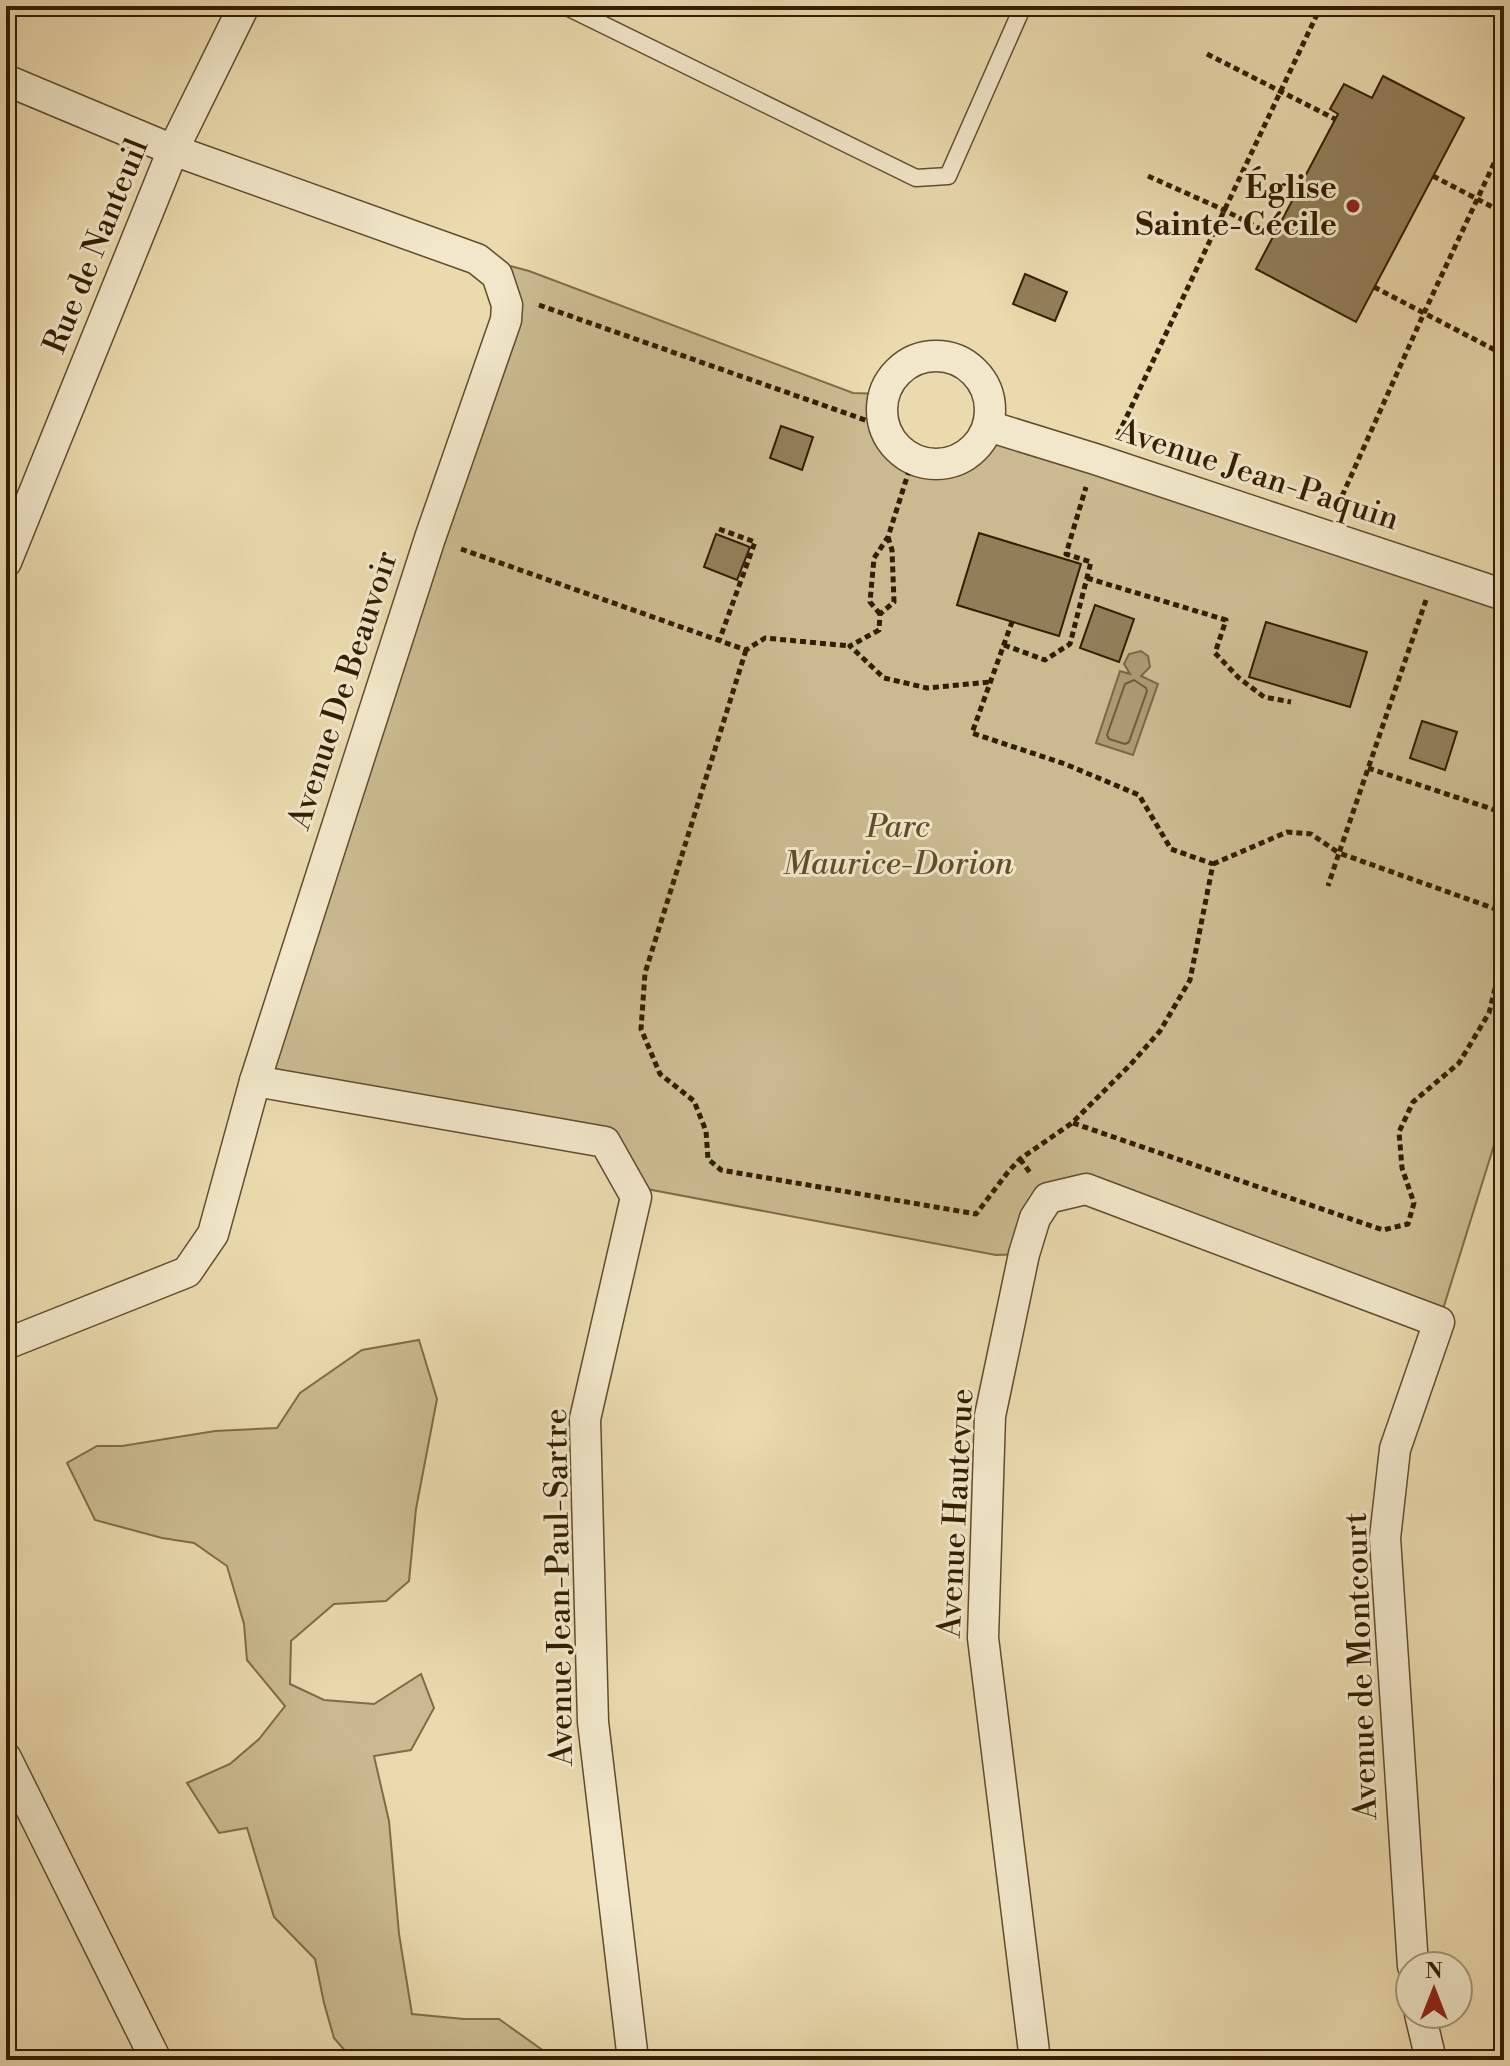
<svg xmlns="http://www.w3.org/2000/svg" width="1510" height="2066" viewBox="0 0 1510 2066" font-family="'Libre Bodoni',serif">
	<rect width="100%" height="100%" fill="#eadaae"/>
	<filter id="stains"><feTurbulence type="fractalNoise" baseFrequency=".0025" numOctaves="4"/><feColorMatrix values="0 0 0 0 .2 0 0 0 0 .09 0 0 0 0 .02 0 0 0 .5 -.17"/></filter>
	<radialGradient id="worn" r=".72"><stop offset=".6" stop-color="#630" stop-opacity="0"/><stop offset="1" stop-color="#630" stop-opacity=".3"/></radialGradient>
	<!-- green -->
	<g fill="#cbba90" stroke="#7f6c48" stroke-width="2">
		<path d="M503,264l26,7 324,122 31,1c-2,15 -3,29 5,42 16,27 56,37 81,16 8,-7 13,-16 18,-26l516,169v518l-65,209 -353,-133 -38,9 -24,56 -28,1 -365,-69 -26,-44 -350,-61 251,-761z"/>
		<polygon points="419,1340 437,1399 416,1509 409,1581 386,1601 334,1604 291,1641 290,1684 324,1700 374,1704 421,1674 434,1708 411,1750 374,1756 389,1821 399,1934 412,2014 464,2019 499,2019 541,2049 525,2060 353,2060 334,2038 324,2003 315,1959 274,1917 247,1828 219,1833 187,1783 230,1764 259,1739 285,1706 247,1660 244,1624 227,1566 194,1543 162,1538 95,1520 67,1463 97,1446 122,1446 215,1431 277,1428 300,1393 362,1350"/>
	</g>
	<!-- water -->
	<polygon fill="#ac9a73" stroke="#7c6845" stroke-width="2" points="1141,651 1148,656 1150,667 1141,676 1158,684 1133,755 1096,743 1120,671 1130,674 1124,664 1129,654"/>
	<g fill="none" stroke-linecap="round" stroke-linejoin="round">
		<!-- shore -->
		<polygon stroke="#705c3a" stroke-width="2" points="1134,680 1146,688 1147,691 1129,742 1125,744 1109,739 1107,735 1125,684"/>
	</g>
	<!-- building -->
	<g fill="#927f5a" stroke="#331d00" stroke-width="2">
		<polygon points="1383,76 1464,118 1356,322 1256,269 1338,114 1330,109 1344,84 1372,98"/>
		<polygon points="1025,274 1067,292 1055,321 1013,304"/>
		<polygon points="781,426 813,437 802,470 770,458"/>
		<polygon points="979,533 1081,564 1059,636 957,605"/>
		<polygon points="716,534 750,547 737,580 704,567"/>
		<polygon points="1095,605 1134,619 1119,662 1080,648"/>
		<polygon points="1266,622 1367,652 1350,707 1249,677"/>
		<polygon points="1422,721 1457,732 1445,770 1410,758"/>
	</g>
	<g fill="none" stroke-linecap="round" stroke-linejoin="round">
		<defs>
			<polyline id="lane" points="565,6 916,178 948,176 1023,6"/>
			<g id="street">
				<polyline points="6,80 173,150 477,259 497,275 507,305 506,320 430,538 255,1081 213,1234 187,1272 6,1344"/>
				<circle cx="936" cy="410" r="54"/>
				<polyline points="988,426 1095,459 1504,595"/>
				<polyline points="6,562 173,150 244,6"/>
				<polyline points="255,1081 605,1142 636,1197 585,1419 593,1722 633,2060"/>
				<polyline points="6,1758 156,2060"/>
				<polyline points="1420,2014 1431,2060"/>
				<polyline points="1035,2060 983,1638 990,1416 1024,1254 1035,1218 1048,1198 1086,1189 1439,1322 1395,1449 1385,1538 1413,1966"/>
			</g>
		</defs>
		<!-- lane casing -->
		<use href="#lane" stroke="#614c2c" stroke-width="19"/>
		<!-- street casing -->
		<use href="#street" stroke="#614c2c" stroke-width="33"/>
		<!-- path -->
		<g stroke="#331d00" stroke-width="5" stroke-dasharray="6 4" stroke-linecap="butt">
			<polyline points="1207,54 1335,119"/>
			<polyline points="1148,176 1224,210 1274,236"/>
			<polyline points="1433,176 1504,213"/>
			<polyline points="1374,287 1497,351"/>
			<polyline points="539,305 885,427"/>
			<polyline points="1118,435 1321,6"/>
			<polyline points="1338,505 1424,313 1504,142"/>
			<polyline points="719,529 755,542 719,641"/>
			<polyline points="888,537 892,550 894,602 880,614 879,630 850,646 884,678 927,688 990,682"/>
			<polyline points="461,549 746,650 765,638 850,646"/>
			<polyline points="1087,578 1226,620 1215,653 1239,678 1264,697 1291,702"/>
			<polyline points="1426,600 1339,853 1504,912"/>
			<polyline points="880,614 870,602 874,558 888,537 913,458"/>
			<polyline points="1004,645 1045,660 1070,644 1091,562 1066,554 1086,487"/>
			<polyline points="746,650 645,973 641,1029 660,1074 694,1101 706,1131 708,1159 721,1170 976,1214 1008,1172 1020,1159 1072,1123 1130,1065 1160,1031 1190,980 1213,864 1171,849 1139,795 1065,764 972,733 1012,622"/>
			<polyline points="1368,768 1504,813"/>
			<polyline points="1213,864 1287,832 1311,834 1339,853 1328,886"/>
			<polyline points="1073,1123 1383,1230 1408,1224 1414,1203 1402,1168 1399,1132 1413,1102 1459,1063 1489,1013 1504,952"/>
			<polyline points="1020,1159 1031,1174"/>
		</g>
		<!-- lane -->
		<use href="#lane" stroke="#f1e7ca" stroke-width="16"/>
		<!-- street -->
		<use href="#street" stroke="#f1e7ca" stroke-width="30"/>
	</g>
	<!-- markers -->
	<circle fill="#8f2418" stroke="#f1e7ca" stroke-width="3" cx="1353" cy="206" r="8"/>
	<g text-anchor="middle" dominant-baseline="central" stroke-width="6" stroke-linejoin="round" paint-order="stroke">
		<!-- poi labels -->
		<g font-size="32" font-weight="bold" fill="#331d00" stroke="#f1e7ca" text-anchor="end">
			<text x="1337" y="188">Église<tspan x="1337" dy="37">Sainte-Cécile</tspan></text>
		</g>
		<!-- street labels -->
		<g font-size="32" fill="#331d00" stroke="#f1e7ca">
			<text transform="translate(96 246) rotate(-68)">Rue de Nanteuil</text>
			<text transform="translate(1258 475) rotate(18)">Avenue Jean-Paquin</text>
			<text transform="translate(343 690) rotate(-72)">Avenue De Beauvoir</text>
			<text transform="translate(956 1513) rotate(-87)">Avenue Hautevue</text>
			<text transform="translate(559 1587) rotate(-91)">Avenue Jean-Paul-Sartre</text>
			<text transform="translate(1361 1666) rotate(-92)">Avenue de Montcourt</text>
		</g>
		<!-- park labels -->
		<g font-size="32" font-style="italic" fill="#614c2b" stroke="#f1e7ca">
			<text x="898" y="827">Parc<tspan x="898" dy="37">Maurice-Dorion</tspan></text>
		</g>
	</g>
	<!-- margin -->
	<rect width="1510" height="2066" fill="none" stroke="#eadaae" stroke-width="32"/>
	<rect x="8" y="8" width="1494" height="2050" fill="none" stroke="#331d00" stroke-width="4"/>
	<rect x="16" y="16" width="1478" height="2034" fill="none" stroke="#331d00" stroke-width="2"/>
	<!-- north arrow -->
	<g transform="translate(1434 1990)"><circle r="38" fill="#f1e7ca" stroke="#a59679" stroke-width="2"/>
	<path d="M0-6L14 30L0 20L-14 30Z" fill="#8f2418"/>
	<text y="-12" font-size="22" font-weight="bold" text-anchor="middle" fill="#331d00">N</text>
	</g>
	<rect width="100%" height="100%" filter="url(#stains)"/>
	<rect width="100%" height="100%" fill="url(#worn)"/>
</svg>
